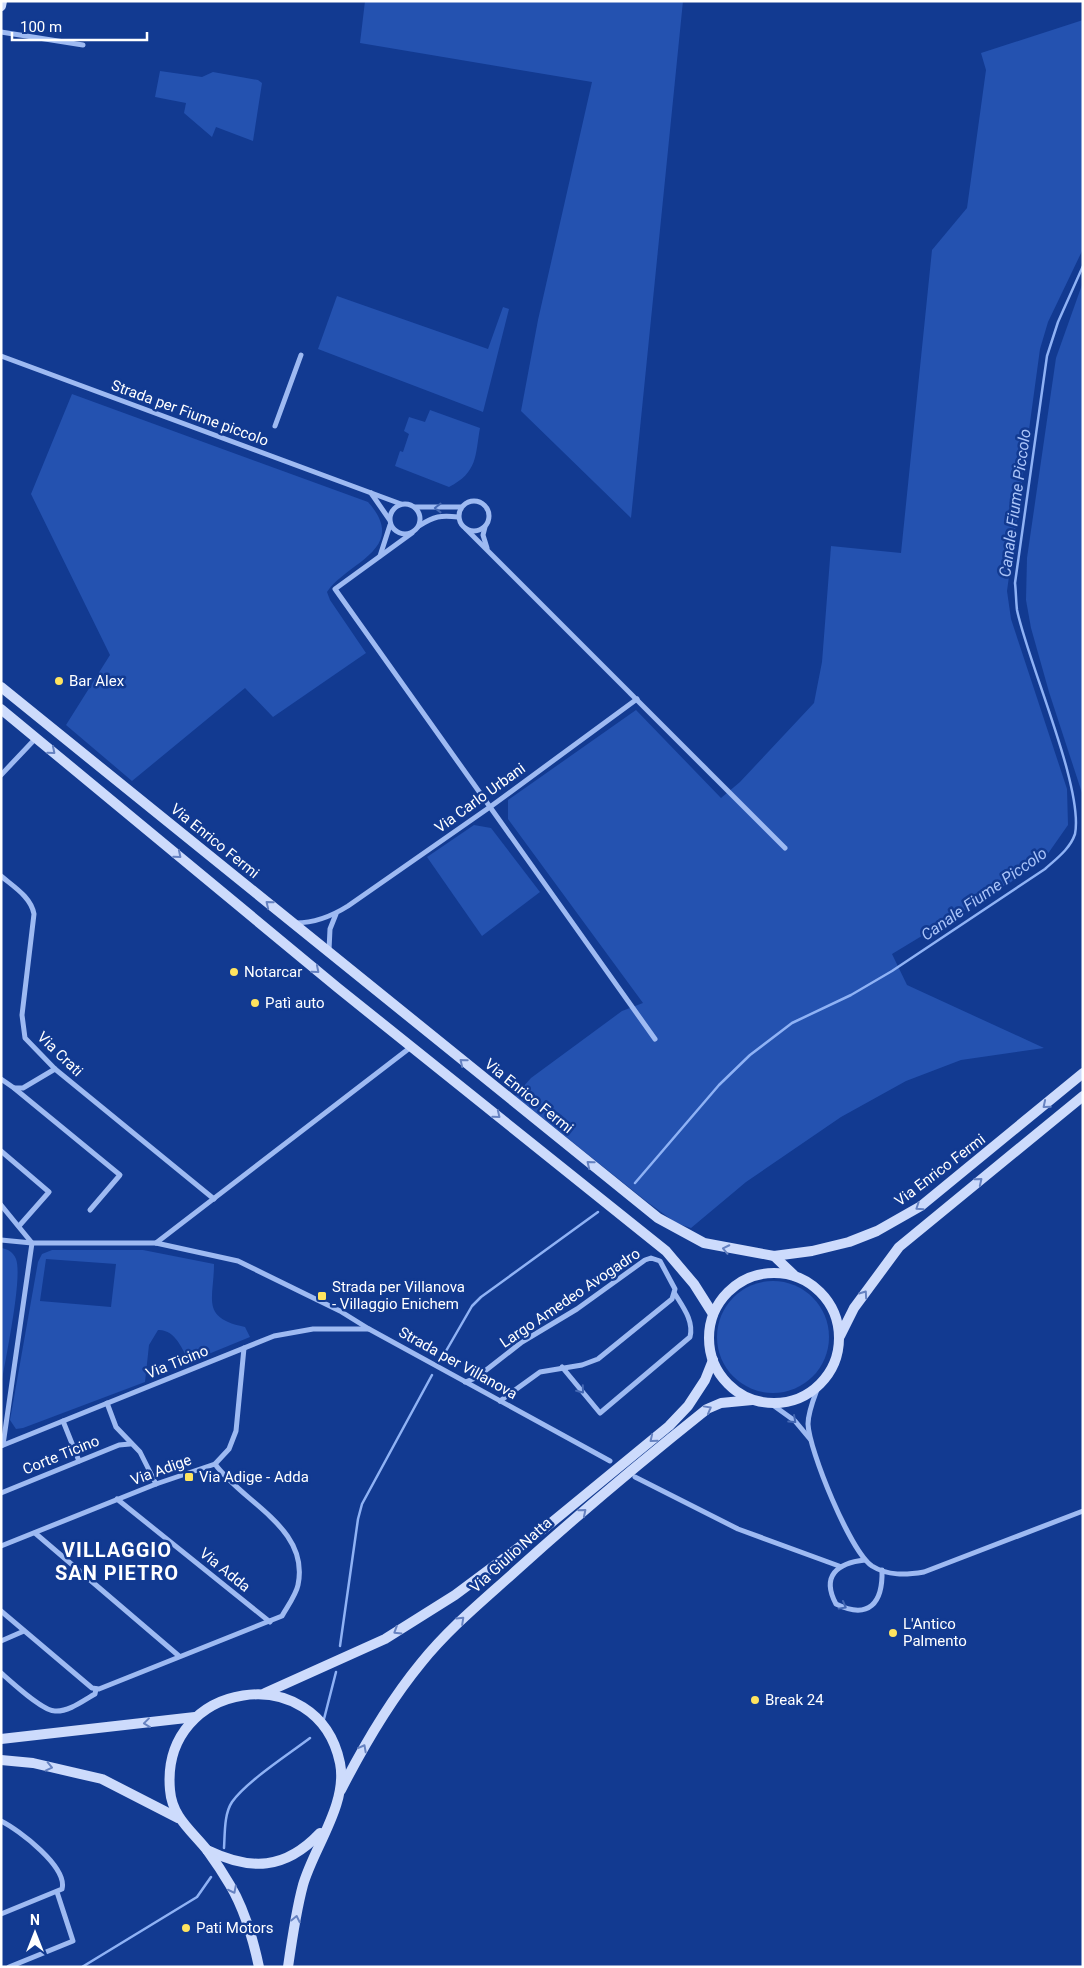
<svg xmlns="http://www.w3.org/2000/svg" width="1084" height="1968" viewBox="0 0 1084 1968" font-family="Roboto,sans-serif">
	<rect width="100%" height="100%" fill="#123a91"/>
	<!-- green -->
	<g fill="#2452b0" fill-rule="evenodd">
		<polygon points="365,1 683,1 631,518 521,411 538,320 592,82 360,43"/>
		<polygon points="1083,20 1083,249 1048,322 1040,349 1007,591 1011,619 1067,789 1068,825 1047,855 1011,882 892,954 907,985 1044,1048 961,1060 906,1081 841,1117 746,1182 691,1228 676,1223 646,1201 515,1096 531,1078 622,1011 643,1003 508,819 508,800 636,710 721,798 740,782 814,703 822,662 831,546 901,553 932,250 967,208 986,70 981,53"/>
		<polygon points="160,71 202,77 213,72 258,80 262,83 253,141 216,127 212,137 184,113 186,103 155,97"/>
		<polygon points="1083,282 1083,796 1049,692 1031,628 1026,600 1027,558 1056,358"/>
		<polygon points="337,296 488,349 503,307 509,309 483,412 318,349"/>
		<path d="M72,394l296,108c42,47 -21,60 -41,90l3,8 36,53 -93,64 -28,-29 -113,93 -66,-56 44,-70 -79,-161z"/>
		<path d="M430,410l50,18c-5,28 -2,44 -31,59l-54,-21 5,-15 3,1 6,-18 -5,-3 5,-14 16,5z"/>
		<polygon points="474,825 491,828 540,892 482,936 427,857"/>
		<path d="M1,1248c7,1 12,4 15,11 7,18 -11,102 -15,127z"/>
		<path d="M52,1250h91l71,14c0,35 -14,54 31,63l5,10 -61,25c-6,-12 -14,-33 -31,-32l-9,15 -4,37 -122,46 -7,1 -6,-9 28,-158 4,-8zM46,1259l70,5 -5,43 -71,-6z"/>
		<circle cx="773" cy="1337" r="56"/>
	</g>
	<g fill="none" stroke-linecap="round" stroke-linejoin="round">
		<!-- stream -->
		<g stroke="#8fb2f5" stroke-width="2.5">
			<path d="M635,1183l84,-98 31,-30 42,-32 59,-28 41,-24 153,-102c11,-10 25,-20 30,-35 9,-46 -47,-171 -58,-224 -1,-9 -1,-18 -2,-27l32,-227 11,-34 25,-56"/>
			<polyline points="442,1358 472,1306 481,1297 598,1212"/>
			<polyline points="340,1646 358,1519 362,1504 432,1375"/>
			<polyline points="324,1719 336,1672"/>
			<path d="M224,1848c1,-15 0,-34 8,-46 15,-21 57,-48 78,-64"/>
			<polyline points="82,1967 197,1897 211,1877"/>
		</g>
		<!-- street -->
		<g stroke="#9ebaf2" stroke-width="5">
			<polyline points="1,32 83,45"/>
			<polyline points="1,356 401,504"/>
			<polyline points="275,426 301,355"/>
			<polyline points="371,493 389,519"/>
			<circle cx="474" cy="516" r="15"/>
			<circle cx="405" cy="519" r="15"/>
			<polyline points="415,507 461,507"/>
			<path d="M419,526c15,-10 22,-11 39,-9"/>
			<polyline points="485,527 483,535 487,548"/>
			<polyline points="466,529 785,848"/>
			<polyline points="412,533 335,589 655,1039"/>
			<polyline points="380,556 390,525"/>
			<polyline points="1,775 36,738"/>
			<path d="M1,876c13,11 30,21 33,38l-12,101 3,23 30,31 159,130"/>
			<path d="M296,923c19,0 36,-7 52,-17l142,-99 147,-108"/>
			<polyline points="329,950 330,929 336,914"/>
			<polyline points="1,1079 14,1088 23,1088 55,1069"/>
			<polyline points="14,1088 120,1175 90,1210"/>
			<polyline points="1,1151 49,1192 19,1226"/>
			<polyline points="1,1205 32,1243"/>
			<polyline points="1,1240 32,1243 156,1243 238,1261 340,1311 369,1329 610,1461"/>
			<polyline points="156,1243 411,1047"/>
			<path d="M562,1367l38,46 90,-76c4,-16 -7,-30 -15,-43"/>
			<polyline points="465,1382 476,1378 522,1342 577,1309 645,1260 651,1258 660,1261 675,1289 672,1299 598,1359 582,1365 540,1372 500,1401"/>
			<path d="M818,1387c-4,11 -10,25 -10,37 1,26 42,127 64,142 16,10 34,9 52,6l159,-61"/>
			<polyline points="107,1403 116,1427 140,1452 156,1484"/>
			<polyline points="770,1403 795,1421 810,1439"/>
			<polyline points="63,1421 79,1461"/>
			<polyline points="3,1445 32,1243"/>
			<polyline points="1,1446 274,1336 313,1329 369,1329"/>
			<polyline points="635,1477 738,1529 839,1566"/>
			<polyline points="1,1493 119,1445 130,1444"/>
			<polyline points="117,1499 270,1622"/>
			<polyline points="35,1533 179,1656"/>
			<polyline points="1,1546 156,1484 215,1464 229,1449 236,1431 244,1348"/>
			<path d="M865,1560c-28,3 -44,16 -29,44 33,16 47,-1 46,-34"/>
			<path d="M1,1611l91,77 7,1 183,-73c5,-9 14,-21 16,-31 12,-57 -55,-82 -83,-121"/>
			<polyline points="1,1641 24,1631"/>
			<path d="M1,1673c11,9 41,38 54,38 14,1 29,-11 40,-17l1,-5"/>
			<path d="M1,1821c18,9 67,46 61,68l-61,25"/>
			<polyline points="9,1967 73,1941 57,1892"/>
		</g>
		<!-- secondary -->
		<g stroke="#cddbfc" stroke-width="10">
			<polyline points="1,6 2,1"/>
			<polyline points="1,687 658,1218 704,1243 774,1256 812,1251 849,1242 877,1231 921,1206 1083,1073"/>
			<polyline points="1,709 338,988 666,1251 694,1284 713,1314"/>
			<polyline points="774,1256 795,1276"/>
			<circle cx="774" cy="1338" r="65"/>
			<polyline points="840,1336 854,1308 899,1247 1083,1096"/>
			<polyline points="265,1693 385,1639 455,1595 546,1527 669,1426 688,1406 705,1380 713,1360"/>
			<polyline points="1,1739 195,1717"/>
			<polyline points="1,1760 33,1763 102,1779 178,1818"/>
			<path d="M341,1790c23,-45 48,-88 80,-127 29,-36 65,-65 98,-95 61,-55 124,-108 188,-159l14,-6 31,-3"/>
			<path d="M207,1850c44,21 78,20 113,-17"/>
			<path d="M259,1967c-6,-28 -14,-57 -29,-82 -7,-12 -15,-24 -23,-35 -15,-19 -35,-33 -37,-60 -10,-110 148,-133 170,-27 8,41 -26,84 -37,122 -7,26 -11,54 -15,82"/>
		</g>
	</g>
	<!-- one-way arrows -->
	<defs><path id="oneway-chevron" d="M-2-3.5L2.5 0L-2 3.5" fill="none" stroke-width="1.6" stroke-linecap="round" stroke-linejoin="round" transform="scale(1.25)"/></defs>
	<g stroke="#4367b3">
		<use href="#oneway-chevron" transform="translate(438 508) rotate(180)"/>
		<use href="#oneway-chevron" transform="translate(581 1390) rotate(51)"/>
		<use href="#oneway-chevron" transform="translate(793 1420) rotate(42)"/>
		<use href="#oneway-chevron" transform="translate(843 1606) rotate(29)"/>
	</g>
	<g stroke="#6682c1">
		<use href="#oneway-chevron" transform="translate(52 751) rotate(40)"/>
		<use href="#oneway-chevron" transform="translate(178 855) rotate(40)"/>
		<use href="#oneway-chevron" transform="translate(269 904) rotate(-141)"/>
		<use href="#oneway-chevron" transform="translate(316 970) rotate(40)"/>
		<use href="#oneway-chevron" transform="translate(463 1062) rotate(-141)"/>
		<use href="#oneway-chevron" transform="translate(1046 1105) rotate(140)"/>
		<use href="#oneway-chevron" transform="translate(497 1115) rotate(39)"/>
		<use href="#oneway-chevron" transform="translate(590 1164) rotate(-141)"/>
		<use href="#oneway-chevron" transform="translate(979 1181) rotate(-39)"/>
		<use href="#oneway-chevron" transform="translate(919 1207) rotate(146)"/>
		<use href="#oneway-chevron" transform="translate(726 1249) rotate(-168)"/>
		<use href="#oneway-chevron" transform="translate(864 1294) rotate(-55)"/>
		<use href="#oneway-chevron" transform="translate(708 1409) rotate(-29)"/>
		<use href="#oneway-chevron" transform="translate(653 1439) rotate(141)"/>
		<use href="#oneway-chevron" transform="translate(583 1512) rotate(-40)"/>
		<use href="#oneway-chevron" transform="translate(461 1620) rotate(-43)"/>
		<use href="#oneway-chevron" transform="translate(397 1631) rotate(148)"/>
		<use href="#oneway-chevron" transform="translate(147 1723) rotate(173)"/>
		<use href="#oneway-chevron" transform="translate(363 1748) rotate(-62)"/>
		<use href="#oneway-chevron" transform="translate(49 1767) rotate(13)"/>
		<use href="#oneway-chevron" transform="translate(233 1890) rotate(63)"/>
		<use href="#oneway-chevron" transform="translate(296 1919) rotate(-78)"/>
	</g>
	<!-- markers -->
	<g fill="#ffe45f" stroke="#123a91" stroke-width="2">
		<circle cx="59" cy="681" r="5"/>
		<circle cx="234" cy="972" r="5"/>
		<circle cx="255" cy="1003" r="5"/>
		<rect x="317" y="1291" width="10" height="10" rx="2.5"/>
		<rect x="184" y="1472" width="10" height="10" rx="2.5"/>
		<circle cx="893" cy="1633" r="5"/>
		<circle cx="755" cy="1700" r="5"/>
		<circle cx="186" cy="1928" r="5"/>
	</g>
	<g text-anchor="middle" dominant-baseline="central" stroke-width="5" stroke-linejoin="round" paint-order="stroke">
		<!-- street labels -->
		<g font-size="15" fill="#fff" stroke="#123a91">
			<text transform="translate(190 413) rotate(20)">Strada per Fiume piccolo</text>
			<text transform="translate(480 798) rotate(-36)">Via Carlo Urbani</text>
			<text transform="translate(215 841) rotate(39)">Via Enrico Fermi</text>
			<text transform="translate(60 1054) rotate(44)">Via Crati</text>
			<text transform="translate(529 1096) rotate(39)">Via Enrico Fermi</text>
			<text transform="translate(940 1170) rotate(-37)">Via Enrico Fermi</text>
			<text transform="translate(570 1298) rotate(-34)">Largo Amedeo Avogadro</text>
			<text transform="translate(177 1362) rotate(-22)">Via Ticino</text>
			<text transform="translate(458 1363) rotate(29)">Strada per Villanova</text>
			<text transform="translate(61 1455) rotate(-22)">Corte Ticino</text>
			<text transform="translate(161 1470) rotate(-20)">Via Adige</text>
			<text transform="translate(511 1555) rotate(-42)">Via Giulio Natta</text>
			<text transform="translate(225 1570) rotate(39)">Via Adda</text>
		</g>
		<!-- poi labels -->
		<g font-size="15" fill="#fff" stroke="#123a91" text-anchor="start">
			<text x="69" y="681">Bar Alex</text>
			<text x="244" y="972">Notarcar</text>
			<text x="265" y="1003">Patì auto</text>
			<text x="332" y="1287">Strada per Villanova<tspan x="332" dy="17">- Villaggio Enichem</tspan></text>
			<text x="199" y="1477">Via Adige - Adda</text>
			<text x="903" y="1624">L'Antico<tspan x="903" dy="17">Palmento</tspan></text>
			<text x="765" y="1700">Break 24</text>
			<text x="196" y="1928">Pati Motors</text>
		</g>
		<!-- water labels -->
		<g font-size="16" font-style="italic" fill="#aac4f9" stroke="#123a91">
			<text transform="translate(1015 503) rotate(-82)">Canale Fiume Piccolo</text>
			<text transform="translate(984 894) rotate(-35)">Canale Fiume Piccolo</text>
		</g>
		<!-- district labels -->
		<g font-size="20" font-weight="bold" letter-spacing="1" fill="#fff" stroke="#123a91">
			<text x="117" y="1550">VILLAGGIO<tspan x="117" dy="23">SAN PIETRO</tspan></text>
		</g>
	</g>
	<!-- border -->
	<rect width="1084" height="1968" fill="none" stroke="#ffffff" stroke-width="5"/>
	<!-- north arrow -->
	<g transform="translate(35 1933)" stroke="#123a91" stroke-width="4" paint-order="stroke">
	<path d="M0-4L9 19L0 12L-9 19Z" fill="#ffffff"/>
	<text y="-8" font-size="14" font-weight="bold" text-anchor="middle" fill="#ffffff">N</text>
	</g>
	<!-- scale -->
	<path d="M12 32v8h135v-8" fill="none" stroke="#ffffff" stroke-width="2.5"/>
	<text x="20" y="32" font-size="15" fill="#ffffff" stroke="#123a91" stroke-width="4" paint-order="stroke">100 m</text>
</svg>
